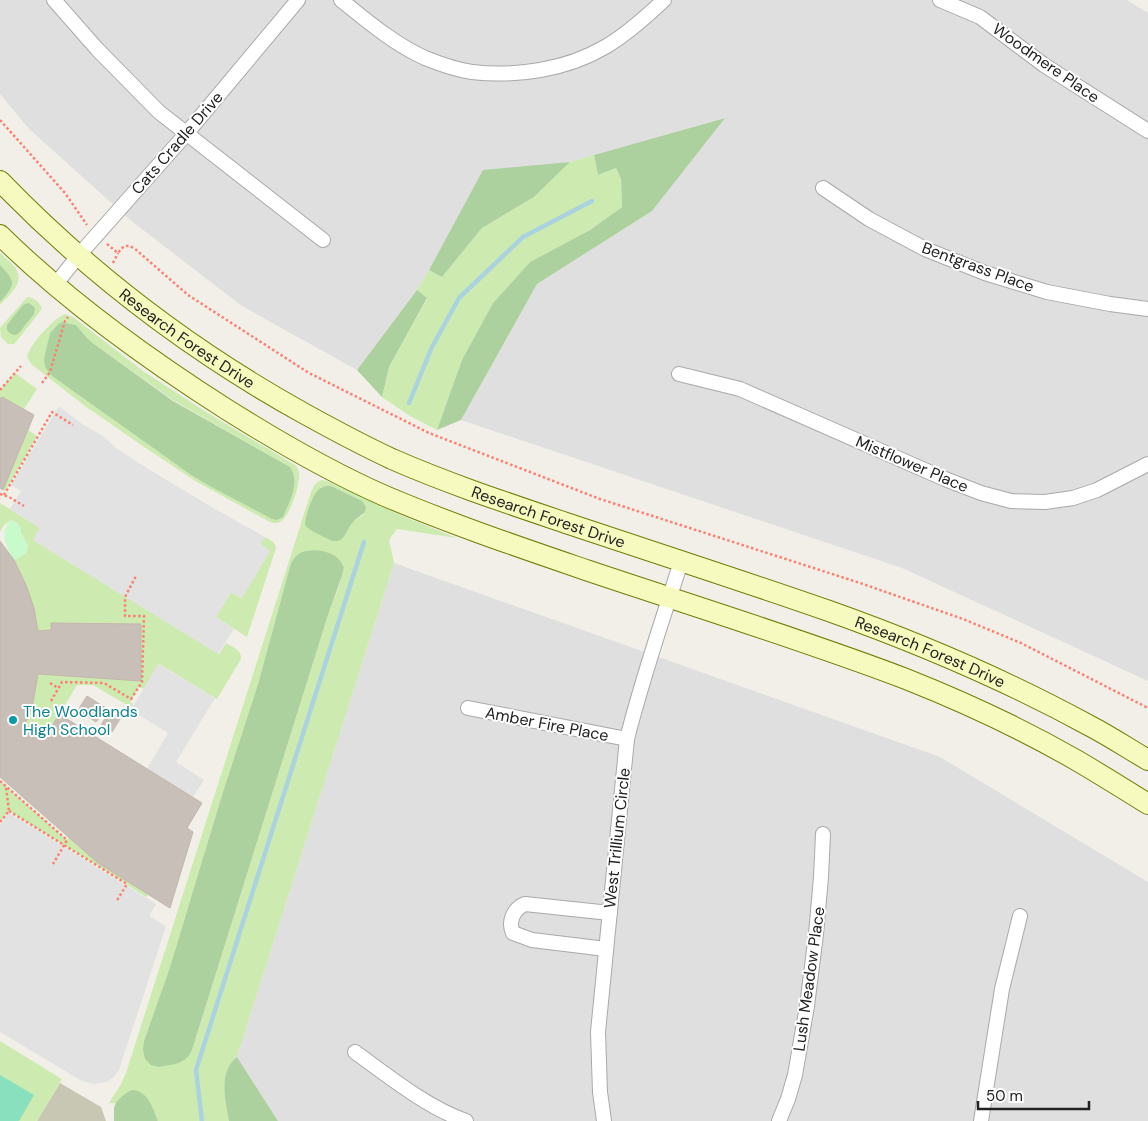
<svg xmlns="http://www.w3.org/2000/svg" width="1148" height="1121" viewBox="0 0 1148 1121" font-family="'DM Sans',sans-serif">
	<rect width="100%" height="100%" fill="#f2efe9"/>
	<!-- residential -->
	<g fill="#e0dfdf">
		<polygon points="0,0 1127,0 1148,13 1148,681 902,568 461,420 537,284 652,211 724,118 570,162 483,171 429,270 417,290 357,370 242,306 134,223 29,129 0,94"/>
		<polygon points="394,563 940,757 1148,882 1148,1121 278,1121 237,1057"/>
	</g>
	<!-- construction -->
	<polygon fill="#c7c7b4" points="60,1083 101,1107 106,1121 37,1121"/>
	<!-- grass -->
	<g fill="#cdebb0" fill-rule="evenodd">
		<polygon points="594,155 598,175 616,168 621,179 622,207 590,230 530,262 493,303 462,361 437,430 410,416 382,397 389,367 427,299 417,290 429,270 442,277 482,228 534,197 570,162"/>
		<path d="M0,253c5,5 14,11 17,18 7,13 -9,25 -17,34v-3c15,-17 17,-20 0,-37z"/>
		<path d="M27,297c6,0 14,6 15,12l-26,33 -2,2h-6l-7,-7 -1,-9z"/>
		<path d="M65,314l8,3 70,54 63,41 89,53c3,3 4,6 4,10 1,10 -10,43 -19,47 -4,2 -8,1 -12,-1l-71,-39 -50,-33 -62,-43 -54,-42 -4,-7c2,-12 27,-39 38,-43zM62,322l14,3 11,13 7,6 79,56 117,67c11,15 -1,35 -7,50l-77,-33 -15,-9 -139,-99 -3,-39c2,-7 7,-12 13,-15z"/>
		<polygon points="15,373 37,389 24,409 2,397 0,399 0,390"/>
		<polygon points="28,430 37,436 5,491 3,490"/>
		<path d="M321,480l6,1 78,36 52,21 -60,-9 -8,11 5,23 -157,494c-19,14 -12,44 -8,64h-71l-6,-15 -43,-3 12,-19 5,-11 185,-581 4,-8zM327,486h4l31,15 2,13 -11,8 -9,14 -14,4 -22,-12 7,-33 6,-7zM314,550l7,1 22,13c3,10 -11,39 -15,51l-136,435 -9,11 -24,6 -15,-26 26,-74 52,-172 36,-111 33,-121c7,-11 10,-12 23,-13z"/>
		<path d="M0,503l40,25 -7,12 186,114 7,-11c7,4 16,7 15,16l-24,40 -58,-35 -15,25 -5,-2 -9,15 3,2 -1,4 -39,-23h-16l-31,52 -21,-12 8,-22 5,-29 103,7v-57l-90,-1v7l-13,1c-4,-26 -12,-49 -24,-71l11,-6 2,-4 1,-4 -7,-13v-5l-3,-4 -7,-4 -7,5 -4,7z"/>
		<path d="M265,537c5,3 11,5 11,11l-29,89 -31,-20 15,-25 10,6 29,-47 -10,-7z"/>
		<polygon points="0,781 67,840 69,837 98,863 145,892 148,895 146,897 127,885 127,884 9,811 0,822"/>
		<polygon points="0,1041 62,1079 37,1121 0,1121"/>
	</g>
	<!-- forest -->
	<g fill="#add19e">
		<polygon points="725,118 652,211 537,284 461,420 437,430 462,360 493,303 530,262 590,230 622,207 621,179 616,168 598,175 594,155"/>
		<polygon points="570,162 534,197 482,228 442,277 429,270 483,170"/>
		<path d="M0,265c17,17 15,20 0,37z"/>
		<polygon points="417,290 427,298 389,367 382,397 357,370"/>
		<path d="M29,303l6,5 -1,6 -15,19c-4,4 -9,1 -12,-3v-5l15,-19 3,-2z"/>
		<path d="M62,322l14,3 11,13 7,6 79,57 117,66c11,15 -1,36 -7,50l-6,3 -5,-1 -66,-35 -15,-9 -139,-99 -7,-9 -1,-8 6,-26 8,-9z"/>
		<path d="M325,486h6l31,15 4,6 -1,5c-3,3 -7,5 -10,8 -12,12 -9,30 -33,16 -6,-3 -13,-6 -17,-11 0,-8 7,-29 13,-35 2,-2 4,-2 7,-4z"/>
		<path d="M314,550c13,1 24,4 30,17l-2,9 -14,39 -136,435c-7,15 -19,14 -33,17l-8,-2 -6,-6 -2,-9 1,-9 26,-74 52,-172 36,-111 33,-121c7,-11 10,-12 23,-13z"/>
		<path d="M237,1057l41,64h-49c-4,-20 -11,-50 8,-64z"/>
		<path d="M132,1090c16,1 21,18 26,31h-44c0,-4 0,-9 0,-13 2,-8 11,-15 18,-18z"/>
	</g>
	<!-- park -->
	<path fill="#c8facc" d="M10,521h4l4,3 3,4v5l7,13 -1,4 -2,4 -11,6c-9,-13 -14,-28 -4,-39z"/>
	<!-- pitch -->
	<polygon fill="#88e0be" points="0,1075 34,1095 19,1121 0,1121"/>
	<!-- parking -->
	<g fill="#e2e2e2">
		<polygon points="59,406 82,424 103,436 116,448 150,470 215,509 265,537 260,544 270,551 242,598 231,592 216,617 234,629 218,654 33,540 40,528 10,509 21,491 11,485"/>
		<polygon points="158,664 215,698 176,762 204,780 193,797 147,769 168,733 131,710"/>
		<polygon points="9,813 156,904 149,916 166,926 119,1070 114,1077 106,1082 94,1084 82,1081 0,1032 0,825"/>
	</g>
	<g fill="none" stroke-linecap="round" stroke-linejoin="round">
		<!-- stream -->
		<g stroke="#aad3df" stroke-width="4.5">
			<polyline points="409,403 432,347 459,298 523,237 592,201"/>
			<polyline points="202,1121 196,1070 364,542"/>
		</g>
	</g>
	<!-- building -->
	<g fill="#c7bfb8" stroke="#c4b6ab">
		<polygon points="2,397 34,415 3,490 0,488 0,399"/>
		<polygon points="0,541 14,560 26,585 34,608 38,631 51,630 51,623 141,624 141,681 38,674 33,703 25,725 46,737 59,714 202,803 187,828 193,832 170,908 98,863 0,777"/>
		<polygon points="87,696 106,708 96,722 78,710"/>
		<polygon points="109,712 120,719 112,732 101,725"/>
	</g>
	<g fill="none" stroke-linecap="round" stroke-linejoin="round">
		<defs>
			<g id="minor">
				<polyline points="54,0 97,49 159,112 323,240"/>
				<path d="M341,0c26,21 53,44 84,58 15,6 32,12 47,14 44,5 94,-2 133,-25 21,-12 41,-30 59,-47"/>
				<polyline points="940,0 980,17 1044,65 1148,131"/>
				<polyline points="823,188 869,219 925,249 985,273 1047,292 1110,304 1148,309"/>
				<polyline points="55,285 79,255 186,134 298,0"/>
				<polyline points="679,374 740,389 945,479 981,493 1011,501 1045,502 1073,498 1097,490 1148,464"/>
				<polyline points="468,708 627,739"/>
				<path d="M606,949l-74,-9 -19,-7c-5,-11 0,-24 12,-29l85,9"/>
				<path d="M355,1052c33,24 73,56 111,69"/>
				<path d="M604,1121l-4,-29 -2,-60 29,-293c15,-60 35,-118 54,-177"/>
				<polyline points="779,1121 788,1099 795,1075 807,1006 816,934 821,877 823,834"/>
				<polyline points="981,1121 1002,989 1020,916"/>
			</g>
			<g id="secondary">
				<path id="s1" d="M0,181c89,92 193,171 305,233 29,16 57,31 87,45 57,25 118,45 177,65 87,29 174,57 260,87 90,32 179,70 263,116 19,10 37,22 56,33"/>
				<path d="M0,235c68,67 146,123 226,174 51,32 104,63 159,87 66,28 134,51 201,74 107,36 215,69 320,109 58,23 116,50 170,81 24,14 48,29 72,44"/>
			</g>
		</defs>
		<!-- minor casing -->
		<use href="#minor" stroke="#a9a9a9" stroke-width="16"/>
		<!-- secondary casing -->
		<use href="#secondary" stroke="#707d05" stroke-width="22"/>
		<!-- path -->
		<g stroke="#fa8072" stroke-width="2.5" stroke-dasharray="2.5 2.5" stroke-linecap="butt">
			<polyline points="0,120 65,193 87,225"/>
			<path d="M107,244l11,9c5,-7 8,-9 16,-5l54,47 121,78 120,60 171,66 260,84 103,36 58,24 127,65"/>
			<polyline points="113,263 118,253"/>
			<polyline points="42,383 50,372 65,321 68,317"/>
			<polyline points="0,390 21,366"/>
			<polyline points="0,494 9,497 24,506"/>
			<polyline points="4,495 52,412 73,425"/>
			<polyline points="50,683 58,688"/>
			<polyline points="51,701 62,682 104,683 131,699 142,682 144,616 125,616 125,597 136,576"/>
			<polyline points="0,781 67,840 53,864"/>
			<polyline points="9,811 127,884 116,902"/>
			<polyline points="0,822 9,811 6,787"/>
		</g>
		<!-- minor -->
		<use href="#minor" stroke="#fff" stroke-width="14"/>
		<!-- secondary -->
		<use href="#secondary" stroke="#f7fabf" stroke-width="20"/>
	</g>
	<!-- markers -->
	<circle fill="#0f9aa8" stroke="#fff" stroke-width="2" cx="13" cy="720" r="5"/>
	<g text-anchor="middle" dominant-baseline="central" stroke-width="4" stroke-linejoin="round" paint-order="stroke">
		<!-- street labels -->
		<g font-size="16" fill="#222" stroke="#fff">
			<text transform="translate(1046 63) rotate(35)">Woodmere Place</text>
			<text transform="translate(177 143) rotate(-49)">Cats Cradle Drive</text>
			<text transform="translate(978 267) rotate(20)">Bentgrass Place</text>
			<text stroke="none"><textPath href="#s1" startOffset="245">Research Forest Drive</textPath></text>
			<text transform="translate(912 464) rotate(23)">Mistflower Place</text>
			<text stroke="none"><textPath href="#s1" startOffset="650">Research Forest Drive</textPath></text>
			<text stroke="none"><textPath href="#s1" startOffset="1055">Research Forest Drive</textPath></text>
			<text transform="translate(547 724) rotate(11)">Amber Fire Place</text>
			<text transform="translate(617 838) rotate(-84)">West Trillium Circle</text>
			<text transform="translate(809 979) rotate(-82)">Lush Meadow Place</text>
		</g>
		<!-- culture labels -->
		<g font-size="16" fill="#0d838f" stroke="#fff" text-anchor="start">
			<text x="23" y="711">The Woodlands<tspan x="23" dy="18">High School</tspan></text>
		</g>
	</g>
	<!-- scale -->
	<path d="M978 1101v8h111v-8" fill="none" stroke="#222222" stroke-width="2.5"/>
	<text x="986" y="1101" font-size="15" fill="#222222" stroke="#ffffff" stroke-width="4" paint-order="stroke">50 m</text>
</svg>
